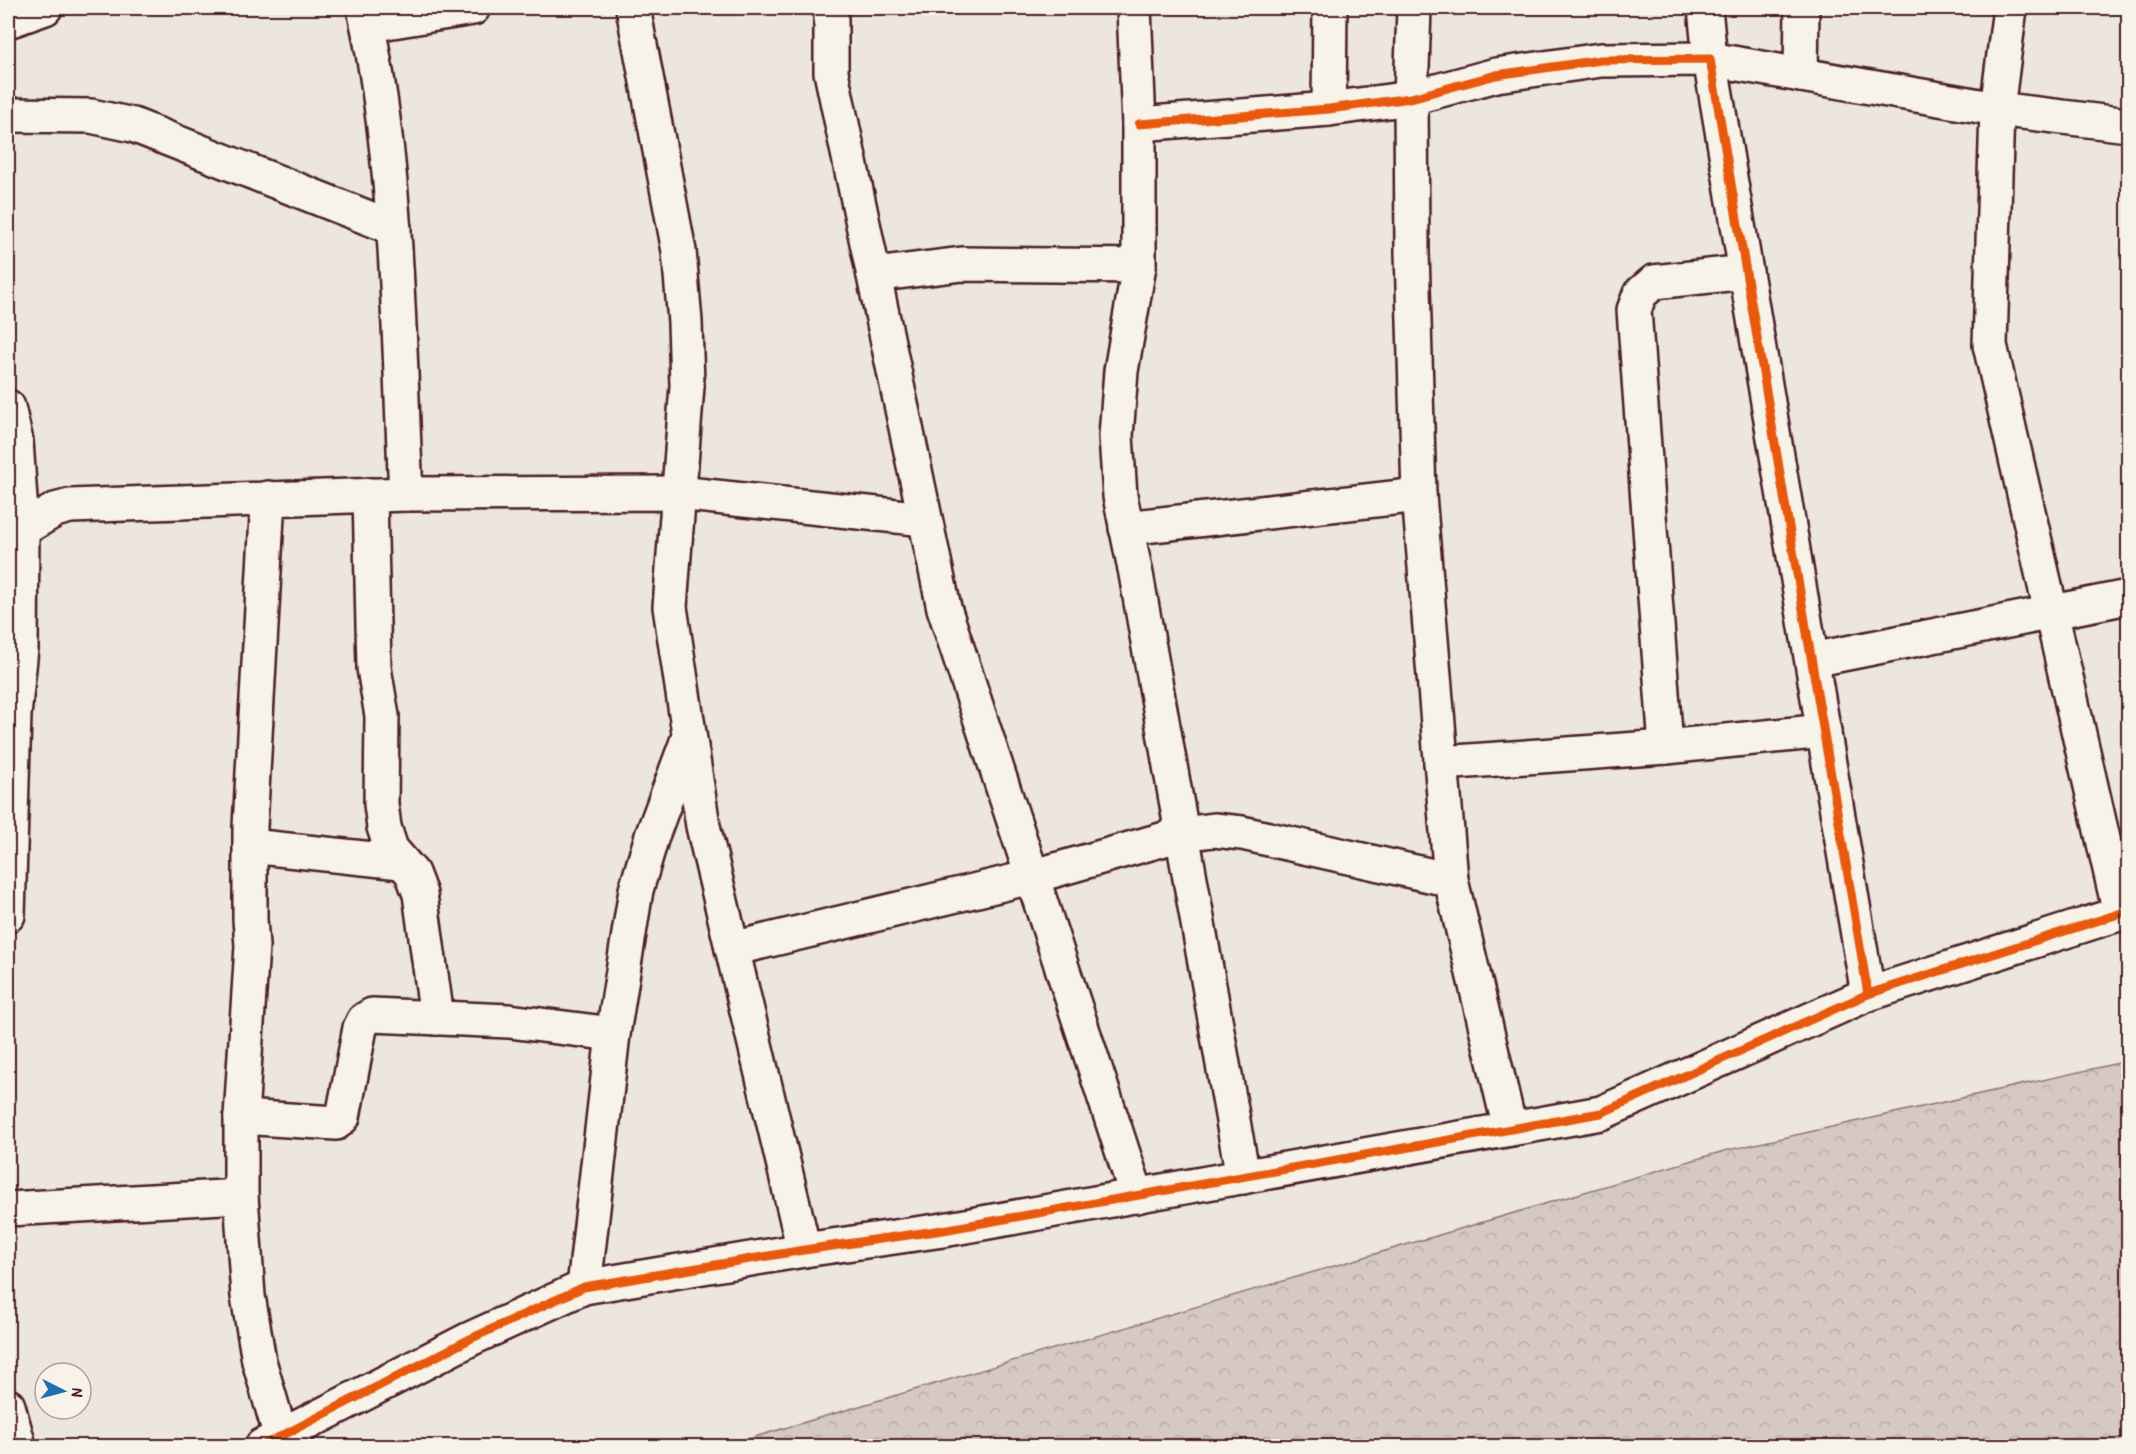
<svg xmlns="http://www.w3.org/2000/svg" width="2136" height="1454" viewBox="0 0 2136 1454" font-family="'Patrick Hand',sans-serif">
	<defs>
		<pattern id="forest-crowns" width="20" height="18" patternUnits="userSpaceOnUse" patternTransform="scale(1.5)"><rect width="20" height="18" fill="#d5c9c2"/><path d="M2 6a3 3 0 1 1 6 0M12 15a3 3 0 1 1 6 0" fill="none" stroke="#b8aca7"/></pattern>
	</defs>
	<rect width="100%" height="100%" fill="#ece6dd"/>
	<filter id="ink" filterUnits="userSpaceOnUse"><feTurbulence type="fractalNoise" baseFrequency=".0167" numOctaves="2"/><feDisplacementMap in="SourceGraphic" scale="12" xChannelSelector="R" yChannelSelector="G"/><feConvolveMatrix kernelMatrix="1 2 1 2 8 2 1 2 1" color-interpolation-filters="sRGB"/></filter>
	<g filter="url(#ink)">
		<!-- forest -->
		<polygon fill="url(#forest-crowns)" stroke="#907476" stroke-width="1.5" points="2128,1061 2128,1446 724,1446 1724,1151"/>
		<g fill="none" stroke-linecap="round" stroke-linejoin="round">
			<defs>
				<g id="minor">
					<path d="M364,8c35,159 34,323 42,486"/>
					<polyline points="633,8 679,251 685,322 687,386 670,607 703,826 804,1250"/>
					<polyline points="831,8 831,72 944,608 1137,1196"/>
					<polyline points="1134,8 1139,124 1139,266 1121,371 1116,436 1120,496 1136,574 1243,1177"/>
					<polyline points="1414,8 1411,98 1412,252 1419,495 1451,880 1510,1129"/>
					<polyline points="1705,8 1710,59 1997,109 2128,125"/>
					<polyline points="2010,8 1997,109 1990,345 2120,913"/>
					<polyline points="8,21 45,8"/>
					<polyline points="368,25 473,8"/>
					<polyline points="1801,75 1802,8"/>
					<polyline points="1329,109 1330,8"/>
					<polyline points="8,115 91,116 133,125 394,228"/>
					<polyline points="1139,124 1329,109 1411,98 1496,75 1601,60 1710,59 1868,994"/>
					<polyline points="874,275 962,264 1139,266"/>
					<polyline points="8,407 16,441 22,529 21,649 14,715 8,915"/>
					<polyline points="370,495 374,668 382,716 381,804 384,827 391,849 412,873 420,894 437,1018"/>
					<polyline points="268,498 250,827 250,919 252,946 241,1117 241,1196 248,1296 259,1361 281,1437"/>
					<polyline points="1126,528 1419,495"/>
					<polyline points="8,538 55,510 70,506 406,494 678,493 925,519"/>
					<polyline points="1812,660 2128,597"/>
					<polyline points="1666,747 1634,310 1640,294 1654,282 1746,272"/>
					<polyline points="1441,763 1666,747 1824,731"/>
					<polyline points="250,846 401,862"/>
					<polyline points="732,949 1031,877 1182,834 1214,830 1242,833 1451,880"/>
					<polyline points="241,1117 336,1123 343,1117 360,1028 364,1020 372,1015 509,1021 613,1034"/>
					<polyline points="8,1209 241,1196"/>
					<polyline points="584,1287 613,1034 636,890 652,836 688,739"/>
					<polyline points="8,1406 19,1446"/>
					<polyline points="262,1446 470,1339 584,1287 804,1250 943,1230 1601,1113 1868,994 2128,911"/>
				</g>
			</defs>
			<!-- minor casing -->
			<use href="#minor" stroke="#4a1f2b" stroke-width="38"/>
			<!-- minor -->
			<use href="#minor" stroke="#f7f3e8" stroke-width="33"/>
			<defs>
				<g id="cycleway">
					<polyline points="1139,124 1329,109 1411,98 1496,75 1601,60 1710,59 1868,994"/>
					<polyline points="262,1446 470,1339 584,1287 804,1250 943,1230 1601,1113 1868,994 2128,911"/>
				</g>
			</defs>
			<!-- cycleway casing -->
			<use href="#cycleway" stroke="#f7f3e8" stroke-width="13"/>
			<!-- cycleway -->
			<use href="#cycleway" stroke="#e8590c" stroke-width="9"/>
		</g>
	</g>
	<!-- margin -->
	<rect width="2136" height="1454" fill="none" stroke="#f7f3e8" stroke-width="30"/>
	<rect x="15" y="15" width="2106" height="1424" fill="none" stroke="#4a1f2b" stroke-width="2" filter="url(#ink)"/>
	<!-- north arrow -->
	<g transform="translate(63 1391) rotate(96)"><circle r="28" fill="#f7f3e8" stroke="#b29e9c" stroke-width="1.5"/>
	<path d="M0-4.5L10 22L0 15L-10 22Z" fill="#1f6fb2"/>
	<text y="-9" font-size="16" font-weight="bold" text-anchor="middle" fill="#4a1f2b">N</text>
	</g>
</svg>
